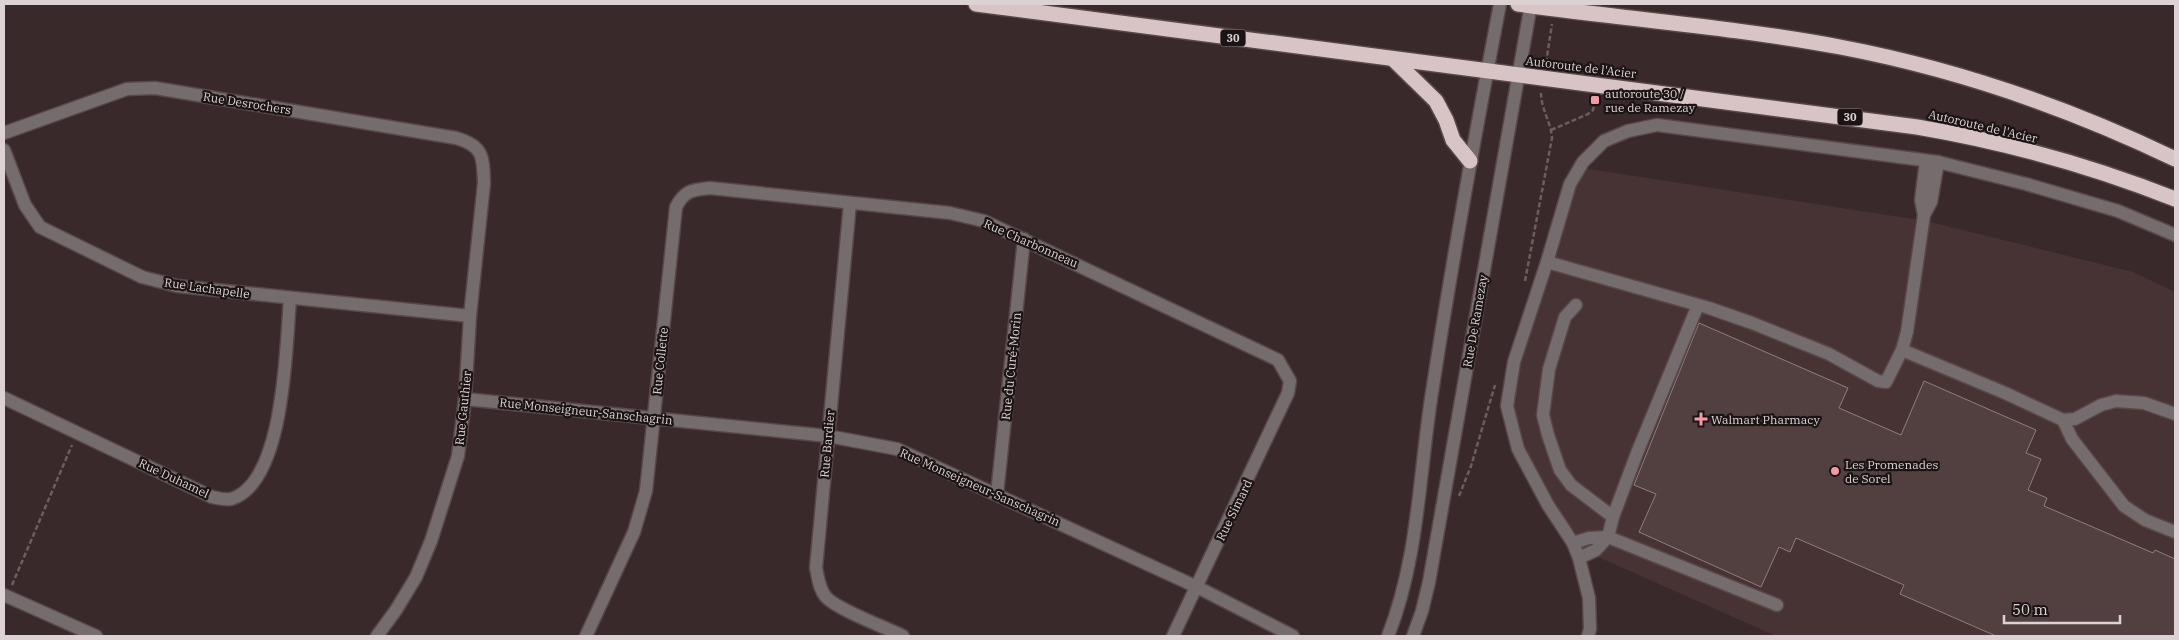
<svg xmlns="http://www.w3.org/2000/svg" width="2179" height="640" viewBox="0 0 2179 640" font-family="'IBM Plex Serif',serif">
	<rect width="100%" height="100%" fill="#39292a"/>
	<!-- built -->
	<polygon fill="#483334" points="1583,168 1926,221 2133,272 2175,292 2175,636 1776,636 1578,548 1522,448 1512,407 1518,362"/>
	<!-- building -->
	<polygon fill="#524041" stroke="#907d7e" points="1699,323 1848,388 1839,408 1901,435 1924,381 2036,430 2026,453 2041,459 2028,490 2047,498 2044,506 2153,553 2155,550 2175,559 2175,636 1996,636 1900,594 1904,585 1796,538 1790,552 1779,547 1761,587 1639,532 1656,494 1634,485"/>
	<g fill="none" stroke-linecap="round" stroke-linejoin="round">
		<defs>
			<g id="minor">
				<path d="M4,133l123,-44 28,-1 301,50c28,8 27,19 28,45l-14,133 -5,83 -7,57 -27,85 -15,36 -20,33 -19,26"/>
				<polyline points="4,150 25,205 40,227 142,277 177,286 470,316"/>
				<path d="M850,203l-34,365c2,9 3,21 10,29 10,12 61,31 77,39"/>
				<polyline points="1924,215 1921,200 1926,161"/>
				<polyline points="1547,262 1709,308 1752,323 1829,354 1878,381 1886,382 1902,350 1907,332 1924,215 1931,202 1938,162"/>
				<polyline points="1576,305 1565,317 1549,369 1543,415 1548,435 1560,470 1571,485 1613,517"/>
				<polyline points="1902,350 2005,393 2063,420 2075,419 2101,405 2116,401 2144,403 2175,414"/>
				<path d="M4,398l208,99c5,1 14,3 19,2 54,-16 55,-154 59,-200"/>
				<polyline points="465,399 828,436 897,449 1197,587 1293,636"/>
				<polyline points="2063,420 2072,439 2124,506 2145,520 2175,532"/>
				<polyline points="997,494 1024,239"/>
				<polyline points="1573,543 1589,538 1608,537 1777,605"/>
				<polyline points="1579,558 1596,550 1608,537 1613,517 1637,453 1698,305"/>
				<polyline points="4,595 96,636"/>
				<path d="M586,636l48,-104 12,-41 30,-284c9,-17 16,-17 34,-19l240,25 34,8 294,139 12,21 -2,12 -115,243"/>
				<path d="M1388,636c30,-76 31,-158 43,-237 20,-132 44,-264 69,-395"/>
				<polyline points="1413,636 1422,611 1429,582 1531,4"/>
				<polyline points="1588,636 1590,629 1589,598 1579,558 1573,543 1548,505 1518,449 1507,406 1514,362 1547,262 1570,184 1583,162 1604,141 1628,131 1657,125 1938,162 2026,184 2118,211 2175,235"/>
			</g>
			<g id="highway">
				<path d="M976,4l941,123c88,15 175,39 258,72"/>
				<path d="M1518,4c107,15 215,23 322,43 116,22 229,61 335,112"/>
				<polyline points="1393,59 1436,101 1446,120 1453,140 1470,161"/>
			</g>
		</defs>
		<!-- minor casing -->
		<use href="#minor" stroke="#574748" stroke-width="15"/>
		<!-- highway casing -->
		<use href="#highway" stroke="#574748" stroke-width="18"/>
		<!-- path -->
		<g stroke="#6c5d5e" stroke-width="2.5" stroke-dasharray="5 2.5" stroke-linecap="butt">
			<polyline points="1546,63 1552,24"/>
			<polyline points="1551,130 1588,114 1593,110 1595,100"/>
			<path d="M1525,281l27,-143c-1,-16 -11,-29 -11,-45"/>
			<polyline points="1459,496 1471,466 1495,385"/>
			<polyline points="12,585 72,445"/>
		</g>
		<!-- minor -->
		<use href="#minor" stroke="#756d6d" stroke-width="12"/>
		<!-- highway -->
		<use href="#highway" stroke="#d9c4c5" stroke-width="15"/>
	</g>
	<!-- markers -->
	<g fill="#f49aa2" stroke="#1b1414" stroke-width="2">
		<rect x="1590" y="95" width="10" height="10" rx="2.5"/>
		<path d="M1698.5 411.5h5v5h5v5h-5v5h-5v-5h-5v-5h5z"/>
		<circle cx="1835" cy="471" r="5"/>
	</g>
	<g text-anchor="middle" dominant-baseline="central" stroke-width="4.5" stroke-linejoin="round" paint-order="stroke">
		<!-- shield labels -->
		<g fill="#1b1414" stroke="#a3999a" stroke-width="1">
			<rect x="1220.5" y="29.5" width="25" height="17" rx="4"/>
			<rect x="1837.5" y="108.5" width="25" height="17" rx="4"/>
		</g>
		<g font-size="11" font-weight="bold" fill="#ddd2d3">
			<text x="1233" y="38">30</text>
			<text x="1850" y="117">30</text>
		</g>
		<!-- street labels -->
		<g font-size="12" fill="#ddd2d3" stroke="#1b1414">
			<text transform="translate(1581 67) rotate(7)">Autoroute de l'Acier</text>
			<text transform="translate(247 103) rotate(9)">Rue Desrochers</text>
			<text transform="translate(1983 126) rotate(13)">Autoroute de l'Acier</text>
			<text transform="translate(1031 243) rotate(24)">Rue Charbonneau</text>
			<text transform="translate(207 288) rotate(8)">Rue Lachapelle</text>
			<text transform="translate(1475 321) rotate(-80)">Rue De Ramezay</text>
			<text transform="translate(660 361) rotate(-84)">Rue Collette</text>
			<text transform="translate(1011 366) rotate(-84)">Rue du Curé-Morin</text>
			<text transform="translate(463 408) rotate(-84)">Rue Gauthier</text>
			<text transform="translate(586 411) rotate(6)">Rue Monseigneur-Sanschagrin</text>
			<text transform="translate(827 444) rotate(-85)">Rue Bardier</text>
			<text transform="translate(174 478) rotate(25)">Rue Duhamel</text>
			<text transform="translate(980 487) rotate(24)">Rue Monseigneur-Sanschagrin</text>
			<text transform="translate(1234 510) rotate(-64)">Rue Simard</text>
		</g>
		<!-- poi labels -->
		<g font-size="12" fill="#ddd2d3" stroke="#1b1414" text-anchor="start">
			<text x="1605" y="93">autoroute 30 /<tspan x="1605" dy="14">rue de Ramezay</tspan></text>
			<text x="1711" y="419">Walmart Pharmacy</text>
			<text x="1845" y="464">Les Promenades<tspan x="1845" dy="14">de Sorel</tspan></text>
		</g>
	</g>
	<!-- border -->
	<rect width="2179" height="640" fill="none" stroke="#ddd2d3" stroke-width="10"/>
	<!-- scale -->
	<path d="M2004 615v8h116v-8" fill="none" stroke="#ddd2d3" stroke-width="2.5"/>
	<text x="2012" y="615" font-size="15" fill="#ddd2d3" stroke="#1b1414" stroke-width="4" paint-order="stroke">50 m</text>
</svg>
